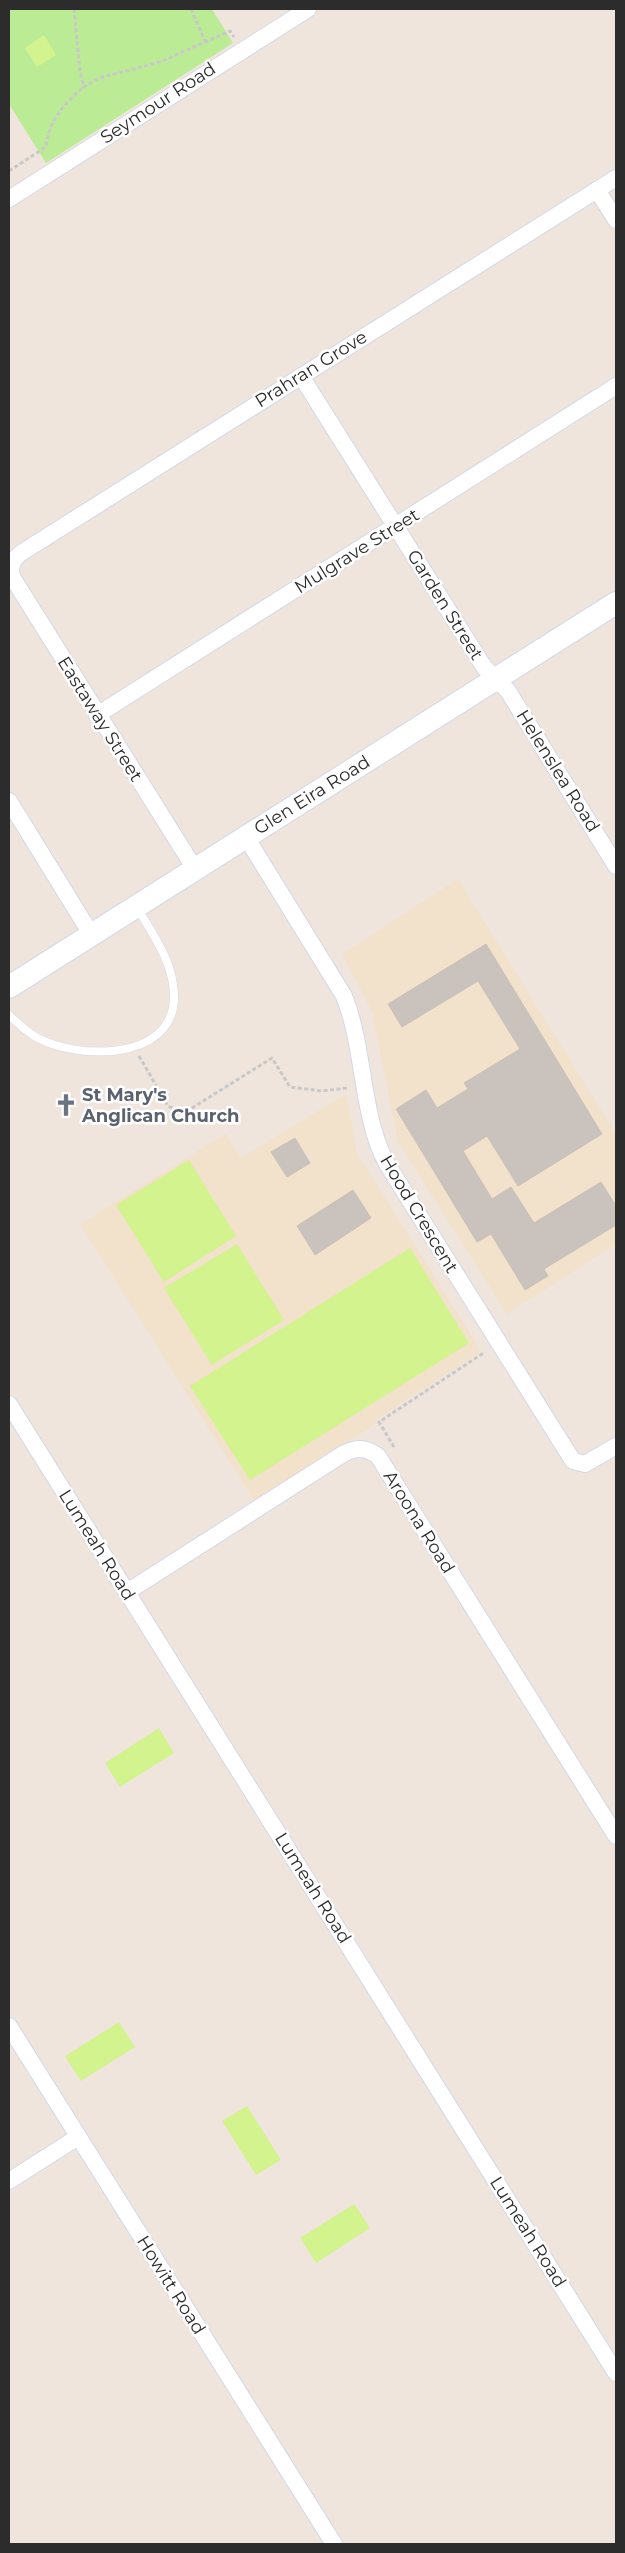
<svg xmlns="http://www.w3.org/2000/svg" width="625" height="2553" viewBox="0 0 625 2553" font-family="Montserrat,sans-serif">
	<rect width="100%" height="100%" fill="#efe5dd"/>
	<!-- education -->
	<g fill="#f2e1cb">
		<polygon points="458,879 616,1134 616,1244 507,1314 398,1142 372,1011 342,954"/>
		<polygon points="346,1094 357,1153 481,1351 377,1419 374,1425 255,1502 80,1224 225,1134 241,1158"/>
	</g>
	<!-- green -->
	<polygon fill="#bbeb94" points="9,9 212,9 233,43 46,163 9,104"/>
	<!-- pitch -->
	<g fill="#d3f38f">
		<polygon points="44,35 56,55 37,67 25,48"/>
		<polygon points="189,1160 236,1236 164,1282 116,1205"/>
		<polygon points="237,1244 284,1320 212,1365 164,1288"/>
		<polygon points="410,1248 469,1343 250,1480 190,1386"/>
		<polygon points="159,1728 174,1753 120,1787 105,1763"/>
		<polygon points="119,2022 135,2047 81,2081 65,2056"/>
		<polygon points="247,2106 281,2160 256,2175 222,2121"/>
		<polygon points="354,2204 370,2228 316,2263 300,2238"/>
	</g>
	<!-- building -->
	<g fill="#cac2bc" stroke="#cbc1b6">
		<polygon points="486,944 602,1134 518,1186 487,1136 463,1151 492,1199 511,1187 534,1223 601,1182 616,1206 616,1225 544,1269 548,1276 525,1290 491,1234 477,1242 396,1109 426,1090 437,1108 468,1089 464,1083 520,1049 478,981 402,1027 388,1004"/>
		<polygon points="295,1138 310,1163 287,1177 271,1152"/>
		<polygon points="353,1190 371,1218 315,1255 297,1226"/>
	</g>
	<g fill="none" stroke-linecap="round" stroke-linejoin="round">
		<defs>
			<path id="lane" d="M9,1015c8,8 17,16 27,22 39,22 135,26 138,-38 1,-34 -19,-61 -36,-90"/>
			<g id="street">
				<polyline points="597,190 616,220"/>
				<polyline points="9,199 308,9"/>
				<polyline points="301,376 484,667 508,691 616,866"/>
				<polyline points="97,715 616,386"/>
				<polyline points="9,801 91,934"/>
				<path d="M246,837l98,159c21,52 17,121 43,168l186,297 12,3 31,-18"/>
				<path d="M195,869l-181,-289c-6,-10 -2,-20 7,-27l595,-375"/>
				<polyline points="9,1404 616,2373"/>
				<path d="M127,1592l216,-138c14,-7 22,-7 35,2l238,380"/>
				<polyline points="9,2026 334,2544"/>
				<polyline points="9,2181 78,2137"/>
			</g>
			<polyline id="secondary" points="9,987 616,603"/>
		</defs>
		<!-- lane casing -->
		<use href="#lane" stroke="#d2d8e6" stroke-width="9"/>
		<!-- street casing -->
		<use href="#street" stroke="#d2d8e6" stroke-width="18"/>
		<!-- secondary casing -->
		<use href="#secondary" stroke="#d2d8e6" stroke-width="24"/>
		<!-- path -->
		<g stroke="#c8c8c8" stroke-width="3" stroke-dasharray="4 2.5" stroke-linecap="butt">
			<polyline points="74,9 80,72 84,87 99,78 160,62 230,31 234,37"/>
			<polyline points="191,9 205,41"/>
			<path d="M9,171l37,-24c2,-25 19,-45 38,-60"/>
			<polyline points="139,1056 168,1106 184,1113 272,1058 290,1087 322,1091 348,1088"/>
			<polyline points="394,1447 379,1422 485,1352"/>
		</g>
		<!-- lane -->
		<use href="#lane" stroke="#fff" stroke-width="8"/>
		<!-- street -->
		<use href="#street" stroke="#fff" stroke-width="16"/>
		<!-- secondary -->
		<use href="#secondary" stroke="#fff" stroke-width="22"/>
	</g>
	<!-- icons -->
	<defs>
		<symbol id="church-bare" viewBox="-9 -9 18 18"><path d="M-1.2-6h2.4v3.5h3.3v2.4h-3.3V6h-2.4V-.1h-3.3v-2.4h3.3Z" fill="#6b7280" stroke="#fff" stroke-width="2.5" paint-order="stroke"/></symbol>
	</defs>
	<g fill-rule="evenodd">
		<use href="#church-bare" x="50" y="1089" width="32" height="32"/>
	</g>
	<g text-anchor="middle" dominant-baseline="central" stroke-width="5" stroke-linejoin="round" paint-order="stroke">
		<!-- street labels -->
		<g font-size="18" fill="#2c2c2c" stroke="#fff">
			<text transform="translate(158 103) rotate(-33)">Seymour Road</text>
			<text transform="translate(311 369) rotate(-32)">Prahran Grove</text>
			<text transform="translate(357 551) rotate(-32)">Mulgrave Street</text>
			<text transform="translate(445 605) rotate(58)">Garden Street</text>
			<text transform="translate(100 719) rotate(58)">Eastaway Street</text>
			<text transform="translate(558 771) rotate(58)">Helenslea Road</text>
			<text transform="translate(312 795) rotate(-32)">Glen Eira Road</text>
			<text transform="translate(419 1214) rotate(59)">Hood Crescent</text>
			<text transform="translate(419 1522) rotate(58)">Aroona Road</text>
			<text transform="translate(97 1545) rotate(58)">Lumeah Road</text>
			<text transform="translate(313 1888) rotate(58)">Lumeah Road</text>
			<text transform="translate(528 2232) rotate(58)">Lumeah Road</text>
			<text transform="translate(171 2285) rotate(58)">Howitt Road</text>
		</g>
		<!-- worship labels -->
		<g font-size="18" font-weight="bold" fill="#5b616d" stroke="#fff" text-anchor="start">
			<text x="82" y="1095">St Mary's<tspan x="82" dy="21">Anglican Church</tspan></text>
		</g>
	</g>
	<!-- border -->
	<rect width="625" height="2553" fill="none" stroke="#2c2c2c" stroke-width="20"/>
</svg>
